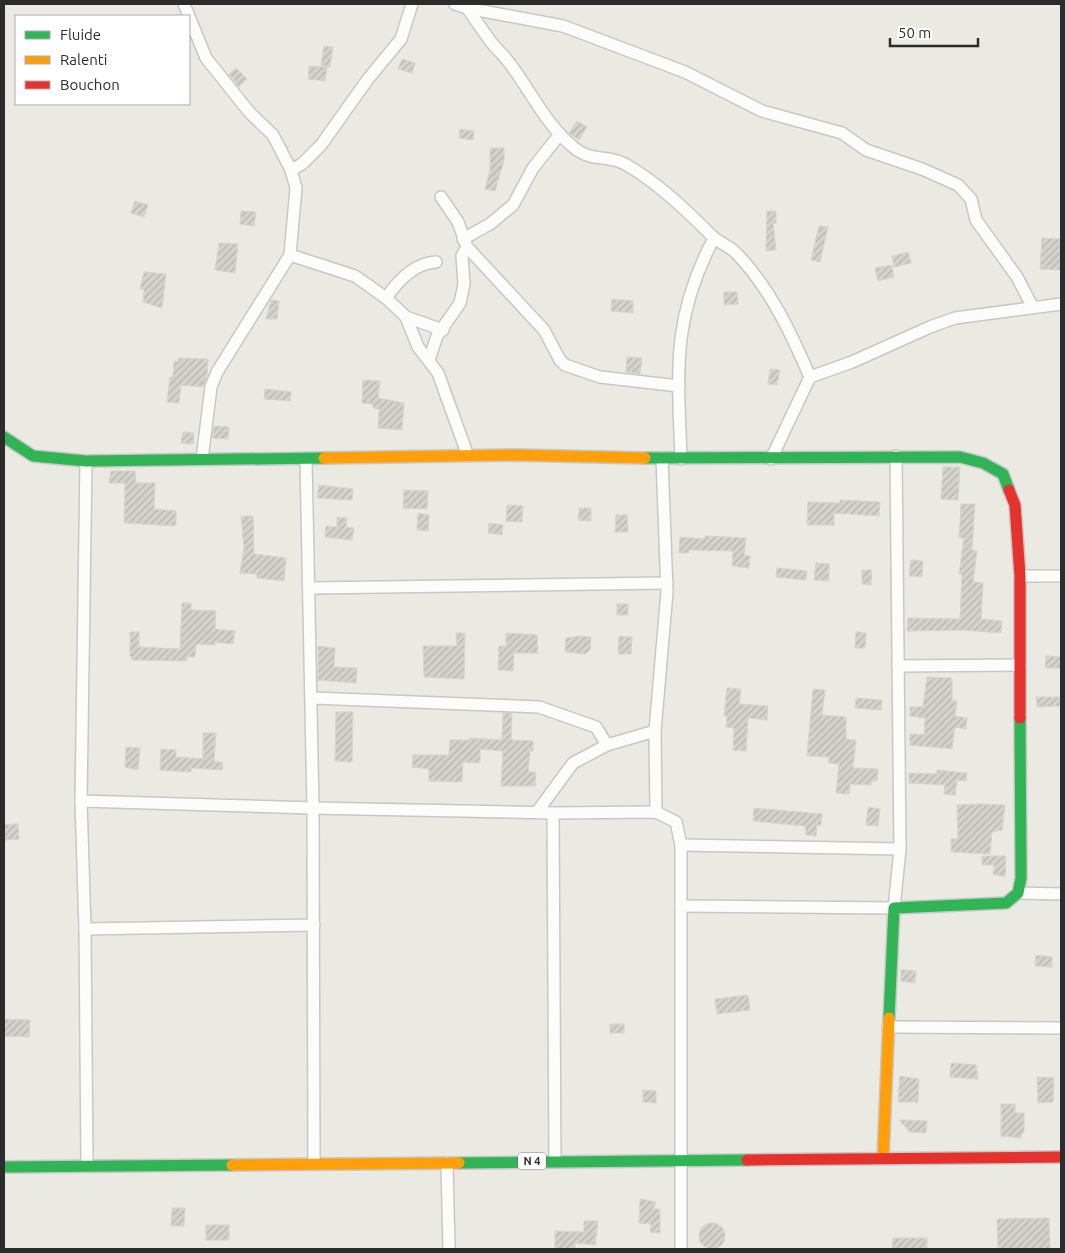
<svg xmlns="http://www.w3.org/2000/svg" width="1065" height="1253" viewBox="0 0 1065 1253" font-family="Ubuntu,sans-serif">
	<defs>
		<pattern id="building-hatch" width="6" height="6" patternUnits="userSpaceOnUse" patternTransform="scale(1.25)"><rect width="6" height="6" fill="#d3d2cd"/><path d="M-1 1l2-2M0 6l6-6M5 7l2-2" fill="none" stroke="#b5b4b0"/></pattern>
	</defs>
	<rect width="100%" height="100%" fill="#eae9e2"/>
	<!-- building -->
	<g fill="url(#building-hatch)" stroke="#d5d4ce">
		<polygon points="324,46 333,47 330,67 321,65"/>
		<polygon points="402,59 415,63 412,73 398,69"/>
		<polygon points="309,66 327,67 325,81 308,79"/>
		<polygon points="236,68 247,79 239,87 229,74"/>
		<polygon points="577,121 587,127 579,140 569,133"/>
		<polygon points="460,129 474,131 473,140 459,138"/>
		<polygon points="490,148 504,148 504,160 495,191 485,189 490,170"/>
		<polygon points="135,201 148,205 144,217 131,213"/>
		<polygon points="241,211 256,212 254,226 240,224"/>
		<polygon points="767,211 776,211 776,223 773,223 776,250 766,251"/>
		<polygon points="819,226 828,227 820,262 811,260"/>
		<polygon points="1042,238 1061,239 1061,270 1040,269"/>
		<polygon points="219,243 238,244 235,273 215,270"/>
		<polygon points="908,252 911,263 894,267 892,256"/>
		<polygon points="892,265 894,277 878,281 875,268"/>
		<polygon points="144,272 166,274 162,308 143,302 144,290 140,289"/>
		<polygon points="724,292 737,292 738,304 724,305"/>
		<polygon points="612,299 633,301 633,313 611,311"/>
		<polygon points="271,300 279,301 277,319 266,319"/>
		<polygon points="627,357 642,358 640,374 626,372"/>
		<polygon points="179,358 208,359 207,376 203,387 181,385 179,403 167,402 170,377 173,377 174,361 178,362"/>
		<polygon points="770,369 780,370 777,385 768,384"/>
		<polygon points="363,380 380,381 378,398 404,403 402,430 378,428 379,409 373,408 373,404 362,403"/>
		<polygon points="265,389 291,392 290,401 264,399"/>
		<polygon points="214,426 229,427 228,439 212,438"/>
		<polygon points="183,432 194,433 193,444 181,443"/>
		<polygon points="943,467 960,467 958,500 941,499"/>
		<polygon points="111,471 135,471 136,483 155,483 154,509 176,511 176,526 124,523 125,483 109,483"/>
		<polygon points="319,485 353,489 352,500 317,498"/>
		<polygon points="404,490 428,491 427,509 403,508"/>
		<polygon points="840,500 880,502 879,516 834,513 834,525 807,525 808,502 840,503"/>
		<polygon points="961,504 975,504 972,550 977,551 973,582 983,583 981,619 1002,621 1001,633 962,630 907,631 908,618 960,619 962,575 959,574 964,538 959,538"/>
		<polygon points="507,505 523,506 522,522 506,521"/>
		<polygon points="579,508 591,508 591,521 578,520"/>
		<polygon points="418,513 429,515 428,531 417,530"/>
		<polygon points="616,515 627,515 628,532 615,532"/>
		<polygon points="241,516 253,516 254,554 286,558 284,581 257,578 257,574 240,573 244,548"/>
		<polygon points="337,517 347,518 346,527 354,528 352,540 325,537 326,526 337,527"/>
		<polygon points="489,523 503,525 502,535 488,533"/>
		<polygon points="705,536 746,538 744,555 750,556 749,568 732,566 733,551 689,550 689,553 679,553 680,537 705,539"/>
		<polygon points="911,560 923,561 922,577 909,576"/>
		<polygon points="816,563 829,564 829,581 814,580"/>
		<polygon points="777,568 807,571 806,580 776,577"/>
		<polygon points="862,570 872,570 871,585 862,584"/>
		<polygon points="182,603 191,603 191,610 216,611 215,629 235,631 233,644 215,642 215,645 196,644 195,657 187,657 187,661 132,660 132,657 130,656 130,632 139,632 139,647 180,649"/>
		<rect x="617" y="604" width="11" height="11"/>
		<polygon points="856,632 866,633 865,648 855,648"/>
		<polygon points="456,633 465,633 464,679 424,677 423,646 457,646"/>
		<polygon points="506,633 537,635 538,653 514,653 513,671 498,670 499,646 506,646"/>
		<polygon points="580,636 591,637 590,650 585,654 565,652 566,638"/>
		<polygon points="619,636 632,637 631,654 618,654"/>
		<polygon points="318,646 335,648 334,667 357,668 356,683 318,680"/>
		<polygon points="1046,656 1061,657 1060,668 1045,668"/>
		<polygon points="927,677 952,678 952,701 957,701 955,716 967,718 966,729 955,727 952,749 910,745 910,734 924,735 925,718 910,716 910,707 923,707"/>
		<polygon points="727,688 741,689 739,704 768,706 767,720 748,718 746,751 733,750 734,728 726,727 727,716 724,716"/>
		<polygon points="813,689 825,690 822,715 846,717 846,739 856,740 853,768 878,769 877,781 872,781 871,785 850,784 849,794 836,793 839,764 829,763 829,757 807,756"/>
		<polygon points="1036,697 1060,697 1060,706 1037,707"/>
		<polygon points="856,698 882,700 881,710 855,708"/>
		<polygon points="336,712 353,712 352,762 335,761"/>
		<polygon points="503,713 512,713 511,740 533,741 533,751 530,751 528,772 536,772 535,786 501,786 503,751 480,749 480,763 463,762 462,782 429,781 429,769 412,767 413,755 449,755 450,740 470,740 470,738 502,740"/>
		<polygon points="203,733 216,733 214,761 223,763 222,770 191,768 191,772 160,770 161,749 176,750 176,757 203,759"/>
		<polygon points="126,747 140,748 138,770 125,767"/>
		<polygon points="937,770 967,773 966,781 957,780 955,795 944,794 945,785 909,783 909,773 937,774"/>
		<polygon points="980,804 1005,805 1002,830 992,832 990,854 951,852 951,839 958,839 957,805"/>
		<polygon points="868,807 880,809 878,826 866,825"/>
		<polygon points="754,808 822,814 821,825 817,825 816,836 806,835 805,826 753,821"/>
		<polygon points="18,824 19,839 4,840 4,825"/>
		<polygon points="982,856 1006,856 1005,877 993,874 994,865 982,865"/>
		<polygon points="1036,955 1052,957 1052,967 1035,966"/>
		<polygon points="901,970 916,971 915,983 901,981"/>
		<polygon points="748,995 750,1010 717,1014 715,999"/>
		<polygon points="4,1019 30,1020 29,1037 4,1036"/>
		<rect x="610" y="1024" width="14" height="9"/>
		<polygon points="951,1063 976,1065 978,1079 950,1077"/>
		<polygon points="900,1076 919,1079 918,1102 898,1102"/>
		<polygon points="1037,1077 1054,1078 1053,1102 1038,1103"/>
		<polygon points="643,1090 656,1091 656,1103 643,1102"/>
		<polygon points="1001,1104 1015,1104 1015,1113 1024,1113 1024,1133 1022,1133 1021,1138 1001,1136"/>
		<polygon points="899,1120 927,1121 926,1133 910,1132"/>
		<polygon points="640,1199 656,1202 653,1209 660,1209 660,1233 650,1232 651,1224 639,1223"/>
		<polygon points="172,1208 185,1208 184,1226 171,1226"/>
		<polygon points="1049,1218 1050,1249 998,1249 997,1219"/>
		<polygon points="584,1221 598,1221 595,1245 575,1243 575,1249 555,1249 555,1231 584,1232"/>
		<circle cx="712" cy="1236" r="13"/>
		<rect x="206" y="1225" width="23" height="15"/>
		<polygon points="893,1238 927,1238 927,1249 892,1249"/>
	</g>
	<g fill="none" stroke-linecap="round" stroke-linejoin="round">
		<defs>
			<g id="street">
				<polyline points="184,4 206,58 250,113 273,135 291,170 296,188 290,255 217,372 211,387 202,459"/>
				<polyline points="455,4 467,8 563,26 685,72 762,111 842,133 866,150 922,169 958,185 971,199 976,220 1017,277 1032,306"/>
				<path d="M467,8c8,11 16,23 24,34 7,9 16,16 22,26 19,26 34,57 59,78 19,17 34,8 53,18 32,18 61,46 87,72 7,7 18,10 25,18 33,34 54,79 73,123l-39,82"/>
				<polyline points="291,170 302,164 321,145 368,79 401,39 412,4"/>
				<polyline points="441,197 458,222 467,247 544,330 560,360 565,365 600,377 679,386"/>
				<polyline points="463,239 490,224 513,205 533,168 560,134"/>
				<polyline points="290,255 355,276 386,298 406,317 443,330"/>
				<path d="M386,298c11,-16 28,-35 50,-36"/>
				<polyline points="406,317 418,347 438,373 468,456"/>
				<polyline points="429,360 437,336 460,303 464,284 462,256 467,247"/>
				<polyline points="810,377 852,362 930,327 955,318 1061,304"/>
				<polyline points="306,459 313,808 314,1164"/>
				<path d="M681,459c-3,-88 -10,-140 33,-221"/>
				<polyline points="86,461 81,801 85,929 87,1166"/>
				<polyline points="1020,576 1061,576"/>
				<polyline points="309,588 667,583"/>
				<polyline points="898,666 1020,665"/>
				<polyline points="312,698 539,707 596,727 607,745"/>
				<polyline points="655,731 656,812"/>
				<polyline points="81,801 313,808 553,813 656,812 676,822 681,845 681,1249"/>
				<polyline points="537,812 573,763 607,745 655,731 667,592 662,458"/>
				<polyline points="553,813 555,1161"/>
				<polyline points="681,845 900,849"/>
				<polyline points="1018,893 1061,894"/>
				<polyline points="681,906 894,908 900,849 896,456"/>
				<polyline points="85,929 314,925"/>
				<polyline points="888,1027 1061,1028"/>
				<polyline points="447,1163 449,1249"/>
			</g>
			<g id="fast">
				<polyline points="4,437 33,456 86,461 324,458"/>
				<polyline points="645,458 960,457 983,463 1003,474 1009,490"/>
				<polyline points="889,1018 894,908 1006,903 1018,893 1021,878 1020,718"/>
				<polyline points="459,1163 747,1160"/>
				<polyline points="4,1167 232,1165"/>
			</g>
			<g id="slow">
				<polyline points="324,458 516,455 645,458"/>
				<polyline points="883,1158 889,1018"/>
				<polyline points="232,1165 459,1163"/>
			</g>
			<g id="jam">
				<polyline points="1009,490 1015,505 1020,576 1020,718"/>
				<polyline points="747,1160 1061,1157"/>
			</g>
		</defs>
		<!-- street casing -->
		<use href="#street" stroke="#c8c7c7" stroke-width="14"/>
		<!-- fast casing -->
		<use href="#fast" stroke="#c8c7c7" stroke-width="14"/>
		<!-- slow casing -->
		<use href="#slow" stroke="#c8c7c7" stroke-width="14"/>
		<!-- jam casing -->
		<use href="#jam" stroke="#c8c7c7" stroke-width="14"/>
		<!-- street -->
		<use href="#street" stroke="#fcfcfb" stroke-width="11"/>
		<!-- fast -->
		<use href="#fast" stroke="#30b455" stroke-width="11"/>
		<!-- slow -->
		<use href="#slow" stroke="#ff9f0a" stroke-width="11"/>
		<!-- jam -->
		<use href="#jam" stroke="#e5322d" stroke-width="11"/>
	</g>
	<g text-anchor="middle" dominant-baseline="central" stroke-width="5" stroke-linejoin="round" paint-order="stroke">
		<!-- shield labels -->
		<rect fill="#fff" stroke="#6b6b6b" stroke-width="1" x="518" y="1152.5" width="28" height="17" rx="4"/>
		<g font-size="11" font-weight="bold" fill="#2c2c2c">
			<text x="532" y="1161">N 4</text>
		</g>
	</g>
	<!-- border -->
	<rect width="1065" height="1253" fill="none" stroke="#2c2c2c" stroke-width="10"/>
	<!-- legend -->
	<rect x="15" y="15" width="175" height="90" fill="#ffffff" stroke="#ababab"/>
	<rect x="25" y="31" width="25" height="8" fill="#30b455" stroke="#ababab"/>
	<text x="60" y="40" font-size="15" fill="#2c2c2c">Fluide</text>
	<rect x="25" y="56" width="25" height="8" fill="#ff9f0a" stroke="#ababab"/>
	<text x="60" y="65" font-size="15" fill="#2c2c2c">Ralenti</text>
	<rect x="25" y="81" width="25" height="8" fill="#e5322d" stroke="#ababab"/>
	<text x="60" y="90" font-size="15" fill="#2c2c2c">Bouchon</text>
	<!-- scale -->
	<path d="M890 38v8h88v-8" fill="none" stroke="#2c2c2c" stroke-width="2.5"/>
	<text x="898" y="38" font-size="15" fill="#2c2c2c" stroke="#ffffff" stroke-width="4" paint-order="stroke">50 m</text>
</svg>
